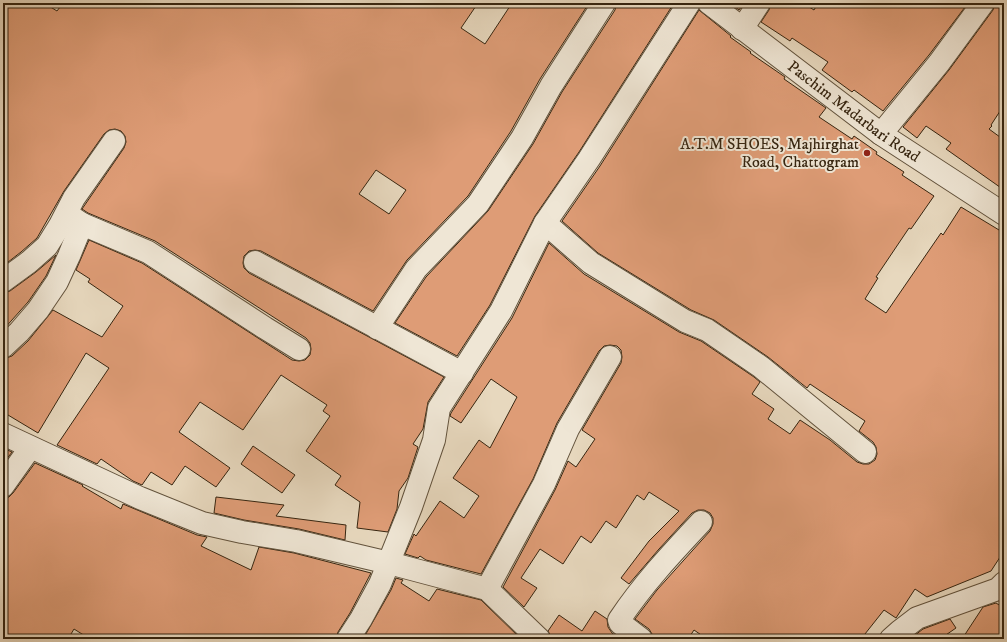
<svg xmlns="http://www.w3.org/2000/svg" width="1007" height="642" viewBox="0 0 1007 642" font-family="'IM FELL DW Pica',serif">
	<rect width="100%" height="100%" fill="#e7d8be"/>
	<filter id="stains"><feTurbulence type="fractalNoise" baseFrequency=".005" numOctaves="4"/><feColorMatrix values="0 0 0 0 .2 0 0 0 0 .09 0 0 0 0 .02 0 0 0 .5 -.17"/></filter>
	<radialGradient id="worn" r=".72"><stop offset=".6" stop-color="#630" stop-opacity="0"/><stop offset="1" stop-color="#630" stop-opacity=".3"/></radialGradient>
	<!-- building -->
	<g fill="#de9c76" stroke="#362510" fill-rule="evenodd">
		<path d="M3,3h41l13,8 6,-8h415l-17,25 24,16 27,-41h77l-49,76 -29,52 -43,65 -61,64 -34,51 -112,-60 -6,-1 -6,1 -5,5 -1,7 1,5 5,5 195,104 -16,25 -5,27 -10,15 5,3 -10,31 -9,13 -2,18 -9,23 -31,-4 3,-26 -25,-17 6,-9 -35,-25 24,-35 -7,-5 4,-6 -46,-30 -38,55 -43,-28 -21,30 51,36 -14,19 -31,-21 -13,19 -21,-13 -9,13 -9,-4 -32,-22 -4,5 -40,-19 52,-77 -23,-15 -48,80 -35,-21v-53l9,-3 16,-15 25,-31 49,27 21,-31 -35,-24 2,-3 -14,-9 13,-30 53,23 150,97 7,1 6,-1 5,-5 1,-6 -1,-6 -4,-5 -151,-97 -67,-28 -6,-4 42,-61 2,-6 -1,-6 -4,-5 -6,-2 -6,1 -5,4 -40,57 -27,47 -16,14 -18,14zM376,170l30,20 -17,24 -30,-20z"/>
		<polygon points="616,3 674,3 579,152 535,216 490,305 457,356 395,323 426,277 488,211 533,144 562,92 615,10"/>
		<polygon points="730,3 744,3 739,10"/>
		<polygon points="771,3 803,3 814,10 818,3 968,3 929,55 883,111 854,90 852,92 822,70 828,62 792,38 790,41 761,22 769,10"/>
		<polygon points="995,3 1004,3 1004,105 991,125 992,126 989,129 1004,140 1004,190 946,149 951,143 926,126 917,138 903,127 949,70 993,10"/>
		<polygon points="699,10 731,36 730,37 751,52 750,53 785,77 784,79 826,108 819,117 852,139 854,136 877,152 876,154 904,172 902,175 934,196 911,229 909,228 876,277 878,278 865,299 886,313 941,233 943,235 961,207 1004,233 1004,551 991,571 927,597 915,589 896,618 884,610 861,639 707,639 694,630 688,639 653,639 652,634 649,629 635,619 657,590 710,531 713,524 713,518 710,513 704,510 698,510 692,513 659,549 629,584 621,578 649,541 679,511 649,492 644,500 637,495 616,528 606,521 591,543 581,536 563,564 540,549 521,578 537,588 524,607 503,587 555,490 568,461 576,467 595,439 582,430 621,363 622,357 621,350 617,346 610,345 604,346 599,351 557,423 533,479 481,574 426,560 420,556 418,558 405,554 414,534 416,536 440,501 464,518 479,496 453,478 479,440 490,448 517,397 491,379 461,423 450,416 451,413 512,318 549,243 584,274 679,332 701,341 754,377 760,382 752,394 774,409 768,419 790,434 800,420 830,440 857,462 863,464 869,464 875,460 877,454 876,447 873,442 859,431 865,421 810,384 807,388 768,357 714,320 691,310 598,253 562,221 600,166"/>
		<polygon points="56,255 46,276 28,302 3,330 3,293 10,291 36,272"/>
		<polygon points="253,446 295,475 282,493 241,464"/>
		<polygon points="3,448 12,452 3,464"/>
		<polygon points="35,463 83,485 82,486 121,509 123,504 197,535 207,537 201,546 251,570 259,547 294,553 371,573 350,613 338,632 336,639 90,639 74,629 68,639 3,639 3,498 9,497 13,493"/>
		<polygon points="216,497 284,505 276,516 346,525 345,540 299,529 244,520 214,513"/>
		<polygon points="396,578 403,580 401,583 429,601 437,589 481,600 521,639 363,639 391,590"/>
		<polygon points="996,603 1004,608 1004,639 962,639 983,607"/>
		<polygon points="595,611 607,619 608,627 612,633 620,639 553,639 551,637 548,631 559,615 582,631"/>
		<polygon points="950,619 956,628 940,639 910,639 923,629"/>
	</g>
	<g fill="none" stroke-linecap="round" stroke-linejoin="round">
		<defs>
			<g id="minor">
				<path id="s1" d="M709,3l172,131 123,80"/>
				<polyline points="742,29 759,3"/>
				<polyline points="881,134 939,63 983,3"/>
				<polyline points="545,223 591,263 685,321 707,330 761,367 865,452"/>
				<polyline points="82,224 148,252 265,328 299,349"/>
				<polyline points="255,262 462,373"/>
				<polyline points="3,281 29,262 47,246 60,225 74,198 114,141"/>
				<polyline points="377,328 416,269 478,204 522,138 551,86 604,3"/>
				<polyline points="3,347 19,332 38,310 57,282 69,256 82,224 70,216"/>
				<polyline points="3,434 140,498 202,523 242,532 296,541 389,563 487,589 539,639"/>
				<polyline points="3,486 30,448"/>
				<polyline points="487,589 544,484 568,429 610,357"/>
				<polyline points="348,639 361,619 380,584 411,507 434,440 439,408 501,311 545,223 589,159 689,3"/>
				<path d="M641,639l-21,-16 -1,-3c24,-36 52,-66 82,-98"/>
				<polyline points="891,639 900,631 917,618 998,589 1004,583"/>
			</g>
		</defs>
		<!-- minor casing -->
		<use href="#minor" stroke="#62523c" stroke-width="24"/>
		<!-- minor -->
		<use href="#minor" stroke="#efe6d5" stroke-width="22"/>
	</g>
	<!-- markers -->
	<circle fill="#8f2418" stroke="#efe6d5" stroke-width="1.5" cx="867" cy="153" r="4"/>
	<g text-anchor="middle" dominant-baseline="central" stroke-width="4" stroke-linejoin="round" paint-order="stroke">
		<!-- street labels -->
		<g font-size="16" fill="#362510" stroke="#efe6d5">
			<text stroke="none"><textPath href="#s1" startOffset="181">Paschim Madarbari Road</textPath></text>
		</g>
		<!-- poi labels -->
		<g font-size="16" fill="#362510" stroke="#efe6d5" text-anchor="end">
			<text x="859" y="144">A.T.M SHOES, Majhirghat<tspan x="859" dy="18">Road, Chattogram</tspan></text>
		</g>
	</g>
	<!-- margin -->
	<rect width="1007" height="642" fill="none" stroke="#e7d8be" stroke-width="16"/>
	<rect x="4" y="4" width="999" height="634" fill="none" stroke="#362510" stroke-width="2"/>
	<rect x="8" y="8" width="991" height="626" fill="none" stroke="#362510"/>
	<rect width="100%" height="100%" filter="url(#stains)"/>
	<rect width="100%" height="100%" fill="url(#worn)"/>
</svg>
